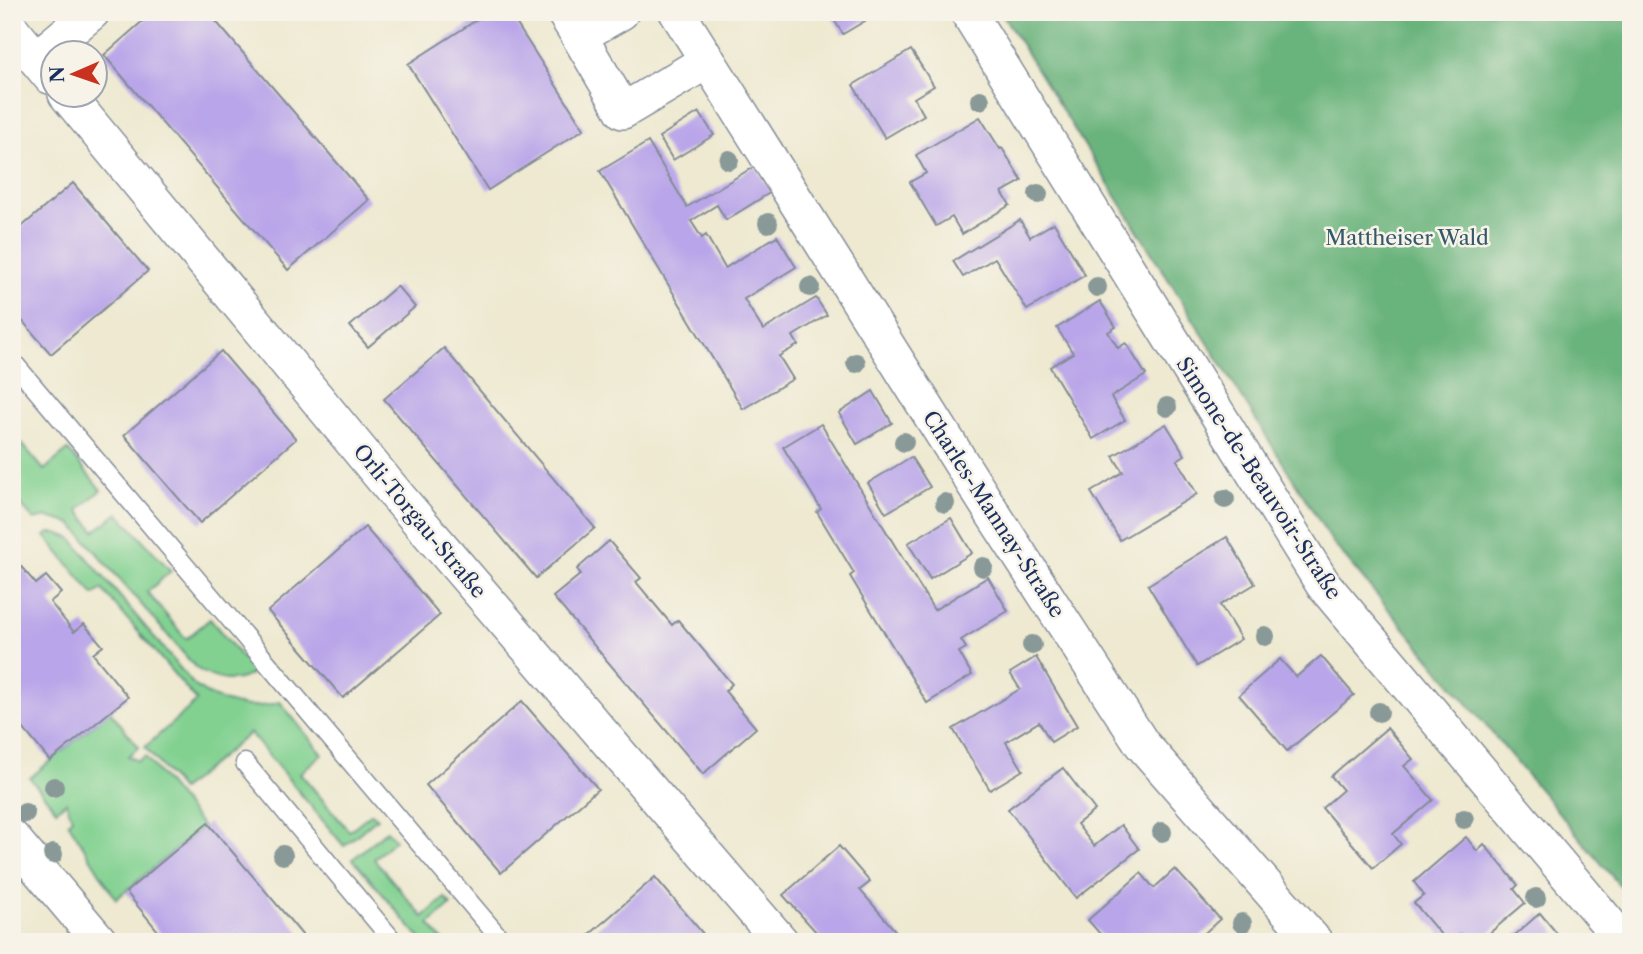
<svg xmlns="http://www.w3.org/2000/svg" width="1643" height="954" viewBox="0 0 1643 954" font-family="'Libre Caslon Text',serif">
	<rect width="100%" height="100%" fill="#f7f3e8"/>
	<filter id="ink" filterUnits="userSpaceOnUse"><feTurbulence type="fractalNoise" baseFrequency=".0143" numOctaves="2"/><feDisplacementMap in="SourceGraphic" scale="14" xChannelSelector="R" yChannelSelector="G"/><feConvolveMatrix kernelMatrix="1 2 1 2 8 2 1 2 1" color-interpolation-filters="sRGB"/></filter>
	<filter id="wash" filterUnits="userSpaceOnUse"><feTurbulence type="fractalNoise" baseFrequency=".00686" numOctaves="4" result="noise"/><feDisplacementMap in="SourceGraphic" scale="28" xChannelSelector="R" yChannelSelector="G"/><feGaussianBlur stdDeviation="1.57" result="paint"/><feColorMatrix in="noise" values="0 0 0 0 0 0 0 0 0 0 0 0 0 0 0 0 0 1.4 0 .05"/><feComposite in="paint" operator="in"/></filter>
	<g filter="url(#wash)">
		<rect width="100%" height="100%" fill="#eee9d0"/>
		<!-- green -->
		<g fill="#82d191" stroke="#4e8078" stroke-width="2">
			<path d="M12,432l32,38 24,-20 33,40 -23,20 17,21 23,-18 53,58 -24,21 39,47 24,-20 44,53c-18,14 -40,8 -58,-4l-124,-144 -24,-7 -14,3 -22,-25v-10l2,-2 -2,-2z"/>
			<path d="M50,533h7l14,5 123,147c24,19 56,27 86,17l42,52 -22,19 49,58 23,-18 5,5 -33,28 -94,-113 -69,57 -36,-43 52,-46 -95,-112 -8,6 -49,-59z"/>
			<polygon points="110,711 139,747 128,756 138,761 145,756 203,827 116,899 68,822 72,818 66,802 56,810 30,778"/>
			<polygon points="387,830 395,840 374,859 423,917 445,898 451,905 429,924 444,942 423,942 353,859"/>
		</g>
		<!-- forest -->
		<polygon fill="#69b37b" stroke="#42716c" stroke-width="2" points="1001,12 1631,12 1631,899 1333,543"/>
		<g id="blocks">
			<!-- building -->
			<g fill="#b9a5e9">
				<polygon points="153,12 208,12 369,200 288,270 104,55"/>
				<polygon points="489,12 509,12 584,129 488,190 408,64"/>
				<polygon points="829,12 880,12 843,34"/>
				<polygon points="911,50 934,86 914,98 924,115 885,138 853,85"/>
				<polygon points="699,112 714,135 673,160 659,137"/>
				<polygon points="980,117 1000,149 1002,148 1022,181 1002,192 1010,205 962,234 952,217 936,226 910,182 926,173 916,155"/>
				<polygon points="648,142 687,207 755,166 771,192 726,220 717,205 691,221 702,238 706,235 725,268 777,236 796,267 744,299 763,330 816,298 827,315 793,336 798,345 779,356 793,379 743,409 600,171"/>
				<polygon points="73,183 148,271 51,354 12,309 12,235"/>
				<polygon points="1020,220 1030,237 1054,223 1085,275 1027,310 995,258 963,277 953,261"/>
				<polygon points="397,286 415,307 368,347 350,326"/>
				<polygon points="1100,301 1116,327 1108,332 1118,348 1126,343 1146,375 1111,397 1125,420 1093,439 1050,367 1073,353 1057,328"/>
				<polygon points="444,348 595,528 536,578 384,399"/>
				<polygon points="221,351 296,439 200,523 124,435"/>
				<polygon points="873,391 892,423 857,444 839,413"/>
				<polygon points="821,424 934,610 988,577 1008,611 961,640 966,648 959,652 972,675 927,703 850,576 854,573 817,512 821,509 783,447"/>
				<polygon points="1166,424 1185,455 1177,460 1197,494 1120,540 1091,492 1123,472 1113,456"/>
				<polygon points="911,457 930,487 886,513 868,483"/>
				<polygon points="951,518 972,553 930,579 908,543"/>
				<polygon points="365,527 440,615 343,698 268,611"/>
				<polygon points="1227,537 1255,584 1220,605 1241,639 1197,666 1148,585"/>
				<polygon points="609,541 641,578 636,582 672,625 678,620 732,684 725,691 756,728 703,774 553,597 581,574 577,569"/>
				<polygon points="12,556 36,584 46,576 61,593 50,602 74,632 84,624 103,646 93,654 128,697 50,761 19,723 12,728"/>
				<polygon points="1321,656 1354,695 1287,751 1239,695 1280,659 1296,677"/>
				<polygon points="1036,657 1077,726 1051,742 1039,722 1006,742 1023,770 990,790 953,729 1020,689 1010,673"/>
				<polygon points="522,701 598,789 501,873 426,785"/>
				<polygon points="1387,728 1413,759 1404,766 1433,800 1393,834 1401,844 1373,868 1322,808 1343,790 1331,776"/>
				<polygon points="1063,768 1095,810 1077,824 1094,846 1121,825 1139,849 1076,898 1008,809"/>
				<polygon points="208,823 289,919 308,942 167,942 126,892"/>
				<polygon points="1466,837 1477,851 1484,844 1518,885 1514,889 1525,903 1479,942 1466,942 1460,934 1451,942 1447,942 1414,903 1424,895 1414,882"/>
				<polygon points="839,846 870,882 860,890 905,942 825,942 783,895"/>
				<polygon points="1175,869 1220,919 1195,942 1107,942 1088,920 1141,873 1154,888"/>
				<polygon points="655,877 710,942 581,942"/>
				<polygon points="1540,913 1564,942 1507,942"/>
			</g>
		</g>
	</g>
	<g filter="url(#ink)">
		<use href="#blocks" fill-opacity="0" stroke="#848c97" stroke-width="2"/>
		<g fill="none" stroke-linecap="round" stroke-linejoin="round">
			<defs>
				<g id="service">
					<polyline points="12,361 503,942"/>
					<polyline points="245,763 394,942"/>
				</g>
				<g id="minor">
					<polyline points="564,12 579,36"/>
					<polyline points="621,12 579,36 623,111 707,61"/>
					<polyline points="677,12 995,517 1142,744 1315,942"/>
					<polyline points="968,12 1323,584 1624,942"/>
					<polyline points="12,30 50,76"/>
					<polyline points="36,59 92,12"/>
					<polyline points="66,94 399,498 781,942"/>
					<polyline points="12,838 100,942"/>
				</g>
			</defs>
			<!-- service casing -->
			<use href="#service" stroke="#848c97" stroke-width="21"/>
			<!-- minor casing -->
			<use href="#minor" stroke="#848c97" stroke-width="38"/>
			<!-- service -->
			<use href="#service" stroke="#fff" stroke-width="18"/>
			<!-- minor -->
			<use href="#minor" stroke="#fff" stroke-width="35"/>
		</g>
		<!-- trees -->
		<g fill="#889998">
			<circle cx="980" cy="100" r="10"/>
			<circle cx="729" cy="160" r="10"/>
			<circle cx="1038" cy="194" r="10"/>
			<circle cx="768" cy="223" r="10"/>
			<circle cx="810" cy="287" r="10"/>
			<circle cx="1097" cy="287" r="10"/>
			<circle cx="856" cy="363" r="10"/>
			<circle cx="1167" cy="407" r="10"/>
			<circle cx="904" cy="442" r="10"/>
			<circle cx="1225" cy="499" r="10"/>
			<circle cx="945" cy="503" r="10"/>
			<circle cx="983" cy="567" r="10"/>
			<circle cx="1265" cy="636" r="10"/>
			<circle cx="1032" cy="645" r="10"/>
			<circle cx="1379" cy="712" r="10"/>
			<circle cx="54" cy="787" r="10"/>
			<circle cx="25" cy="813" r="10"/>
			<circle cx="1464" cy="819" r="10"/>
			<circle cx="1162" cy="832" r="10"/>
			<circle cx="53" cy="854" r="10"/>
			<circle cx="283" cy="855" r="10"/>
			<circle cx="1536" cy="898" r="10"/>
			<circle cx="1242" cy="923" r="10"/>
		</g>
	</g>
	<g text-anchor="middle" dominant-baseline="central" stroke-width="5" stroke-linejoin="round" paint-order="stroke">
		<!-- park labels -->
		<g font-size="21" fill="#35586b" stroke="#f7f3e8">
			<text x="1407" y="237">Mattheiser Wald</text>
		</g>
		<!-- street labels -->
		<g font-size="21" fill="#1b2f5e" stroke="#f7f3e8">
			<text transform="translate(1259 478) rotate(57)">Simone-de-Beauvoir-Straße</text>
			<text transform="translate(994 514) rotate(57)">Charles-Mannay-Straße</text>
			<text transform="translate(420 521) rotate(50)">Orli-Torgau-Straße</text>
		</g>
	</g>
	<!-- margin -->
	<rect width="1643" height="954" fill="none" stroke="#f7f3e8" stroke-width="42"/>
	<!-- north arrow -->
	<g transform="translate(74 74) rotate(268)"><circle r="33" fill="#f7f3e8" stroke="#9fa5b1" stroke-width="2"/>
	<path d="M0-5L12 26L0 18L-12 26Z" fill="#c8321e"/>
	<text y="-10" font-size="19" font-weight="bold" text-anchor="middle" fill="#1b2f5e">N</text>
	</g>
</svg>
